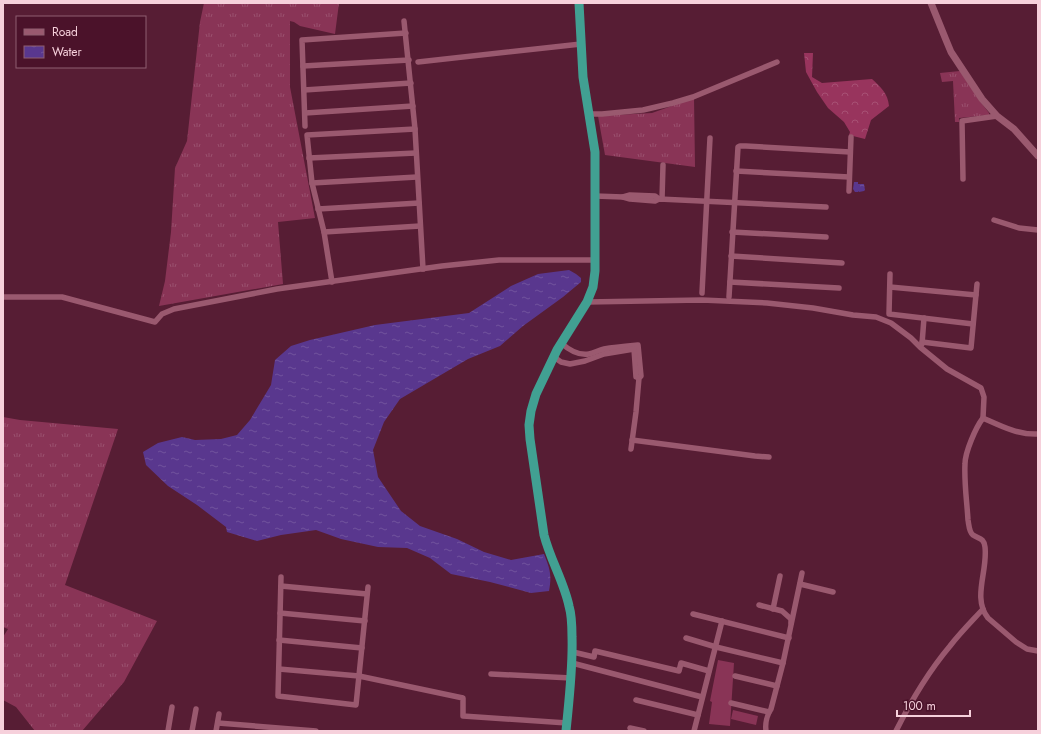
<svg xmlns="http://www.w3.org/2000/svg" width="1041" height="734" viewBox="0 0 1041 734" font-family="Jost,sans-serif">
	<defs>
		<pattern id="grass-tufts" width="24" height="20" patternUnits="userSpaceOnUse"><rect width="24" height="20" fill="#893456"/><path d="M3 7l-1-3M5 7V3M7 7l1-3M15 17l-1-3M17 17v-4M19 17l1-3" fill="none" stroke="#9a506e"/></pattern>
		<pattern id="forest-crowns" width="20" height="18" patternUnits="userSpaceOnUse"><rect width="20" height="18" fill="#98345d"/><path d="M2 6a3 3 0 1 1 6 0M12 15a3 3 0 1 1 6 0" fill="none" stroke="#a75074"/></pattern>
		<pattern id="water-ripples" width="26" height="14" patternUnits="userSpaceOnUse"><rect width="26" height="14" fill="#59378e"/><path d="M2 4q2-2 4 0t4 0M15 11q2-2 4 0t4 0" fill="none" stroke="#71539d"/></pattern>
	</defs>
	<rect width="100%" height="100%" fill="#571d34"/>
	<!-- grass -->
	<g fill="url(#grass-tufts)">
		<polygon points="204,3 339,3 335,34 300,26 294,22 290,21 290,87 315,218 278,222 283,284 159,306 165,281 171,232 175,168 187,141 200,22"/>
		<polygon points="960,71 979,100 989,113 989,115 959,118 959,122 955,122 953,81 942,82 940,73"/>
		<polygon points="694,98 695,167 605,155 598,116 652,113"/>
		<polygon points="3,417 20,420 118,429 65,585 157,621 124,682 82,731 35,731 16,707 3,700 3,637 8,629 3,627"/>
	</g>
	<!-- forest -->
	<path fill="url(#forest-crowns)" d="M804,53h9l-1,24 10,6 50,-4c9,8 16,15 17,27l-18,14 -6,19 -16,-4 1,-3 -6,-10 -16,-14 -11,-16 -11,-20z"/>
	<!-- pitch -->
	<g fill="#893456">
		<polygon points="718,660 734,663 730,726 709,724 712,702 710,701"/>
		<polygon points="733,710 758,716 756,725 731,719"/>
	</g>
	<!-- water -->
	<g fill="url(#water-ripples)">
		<polygon points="854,182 858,182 858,184 864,184 865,190 864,191 859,192 859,191 858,192 855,192 853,189"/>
		<path d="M569,270l7,4 5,4v4l-18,15 -40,29 -23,20 -32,13 -68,40 -16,23 -11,28 5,27 23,34 19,15 37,13 27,13 27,8 33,-6c6,15 8,21 5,37l-18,2 -41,-11 -39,-8 -21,-16 -23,-10 -29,-1 -37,-8 -25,-9 -35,5 -24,6 -30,-9 -1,-5 -29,-22 -29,-19 -22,-21 -3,-13 15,-9 24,-6 13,3 26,-1 16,-4 13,-15 21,-35 4,-25 16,-14 19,-6 65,-15 94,-12 42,-27 27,-12z"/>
	</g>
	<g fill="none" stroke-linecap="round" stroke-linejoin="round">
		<!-- minor -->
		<g stroke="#9a596f" stroke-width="5.5">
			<polyline points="404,21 415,129 423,269"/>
			<polyline points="418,62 581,44"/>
			<polyline points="303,66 409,60"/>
			<polyline points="304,90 411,83"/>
			<polyline points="305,113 413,106"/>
			<polyline points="589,114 602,114 643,110 673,103 693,97 777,62"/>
			<polyline points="305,126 302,40 406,33"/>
			<polyline points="309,158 416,153"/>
			<polyline points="736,171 849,177"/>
			<polyline points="963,179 962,121 997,116"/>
			<polyline points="312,183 417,177"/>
			<polyline points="849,191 851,137"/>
			<polyline points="595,196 623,197 630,199 655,201 659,199 826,207"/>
			<polyline points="623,197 630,195 655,196 659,199"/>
			<polyline points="662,199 663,165"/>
			<polyline points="318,209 419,203"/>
			<polyline points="994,220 1019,228 1038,230"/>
			<polyline points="324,232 420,226"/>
			<polyline points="732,232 826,237"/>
			<polyline points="731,256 842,263"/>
			<polyline points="890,274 889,314 973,324"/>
			<polyline points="332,282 324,232 312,183 307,135 415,129"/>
			<polyline points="730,282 839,288"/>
			<polyline points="890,287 976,295"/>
			<polyline points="702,293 710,138"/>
			<polyline points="3,297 62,297 155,322 162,314 174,309 277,289 442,266 499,260 595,260"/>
			<polyline points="729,297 738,147 740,146 746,146 850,152"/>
			<path d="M587,302l115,-2 65,3 46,5 40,7 23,2 15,6 20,15 9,9 27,22 34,19 3,9 -1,21c18,8 35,17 55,16"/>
			<polyline points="922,342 971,348 977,284"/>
			<path d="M561,343c8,7 17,13 28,11 5,-1 10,-4 15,-5 11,-2 23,-3 34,-4l3,31 -2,2 -3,34 -5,37"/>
			<polyline points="922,344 924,318"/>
			<polyline points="554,357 561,362 570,364 585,361 604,354 634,349 636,377 639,378"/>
			<path d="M983,418c-7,9 -18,34 -18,46 -1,19 2,38 3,56 1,5 1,12 5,15 6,4 11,3 12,12 3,24 -13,51 3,71l28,24 11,7 11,2"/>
			<polyline points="632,440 755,456 769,457"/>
			<polyline points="281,577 278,696 356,705 368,587"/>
			<polyline points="800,584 833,592"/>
			<polyline points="281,586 367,594"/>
			<polyline points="759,605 782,611 791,619 791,623"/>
			<polyline points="773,609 780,576"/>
			<polyline points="280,613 365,621"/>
			<polyline points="693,614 789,638"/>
			<polyline points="686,638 716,647 783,663"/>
			<polyline points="279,640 362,648"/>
			<polyline points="573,652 594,657 595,651 679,671 681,663 709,671"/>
			<polyline points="572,663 702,697"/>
			<polyline points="279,669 359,676 463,698 463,716 567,723"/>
			<polyline points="491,674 571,678"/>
			<polyline points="735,676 777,686"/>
			<polyline points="636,700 698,715"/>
			<polyline points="731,703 769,712"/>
			<polyline points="218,723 316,731"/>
			<polyline points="630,728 644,731"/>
			<polyline points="168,731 172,707"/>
			<polyline points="192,731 196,709"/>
			<polyline points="216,731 219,714"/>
			<polyline points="694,731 722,621"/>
			<path d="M766,731c-1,-7 1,-16 5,-22l12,-46 19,-90"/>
			<path d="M896,731c15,-30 33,-60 54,-85 10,-13 22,-25 33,-37"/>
		</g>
		<!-- tertiary -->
		<polyline stroke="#9a596f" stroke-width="7" points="931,3 946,40 951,52 982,99 997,116 1014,129 1038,156"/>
		<!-- trunk -->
		<path stroke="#41a092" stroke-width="9" d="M566,731c3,-31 7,-63 6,-94 0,-10 0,-21 -3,-31 -5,-24 -19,-47 -25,-71l-14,-96 -1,-14 2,-14 5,-17 21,-44 30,-48 6,-15 2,-16v-119l-12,-75 -4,-74"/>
	</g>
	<!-- border -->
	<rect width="1041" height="734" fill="none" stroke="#f6d0db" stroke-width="8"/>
	<!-- legend -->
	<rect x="16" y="16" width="130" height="52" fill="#4b122a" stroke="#8f5e71"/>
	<rect x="24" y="29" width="20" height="6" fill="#9a596f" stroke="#8f5e71"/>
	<text x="52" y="36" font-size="12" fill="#f6d0db">Road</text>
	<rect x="24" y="46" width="20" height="12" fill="url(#water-ripples)" stroke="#8f5e71"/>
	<text x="52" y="56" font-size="12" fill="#f6d0db">Water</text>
	<!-- scale -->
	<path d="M897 710v6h73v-6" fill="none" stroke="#f6d0db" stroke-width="2"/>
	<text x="903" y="710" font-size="12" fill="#f6d0db" stroke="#4b122a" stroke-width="3" paint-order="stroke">100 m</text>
</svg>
